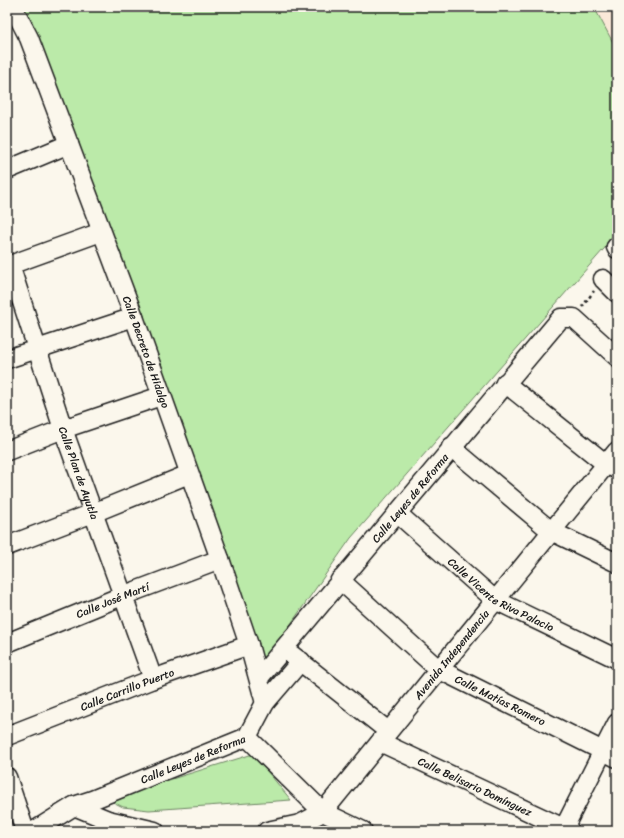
<svg xmlns="http://www.w3.org/2000/svg" width="624" height="838" viewBox="0 0 624 838" font-family="Sriracha,sans-serif">
	<rect width="100%" height="100%" fill="#fbf7ec"/>
	<filter id="ink" filterUnits="userSpaceOnUse"><feTurbulence type="fractalNoise" baseFrequency=".025" numOctaves="2"/><feDisplacementMap in="SourceGraphic" scale="8" xChannelSelector="R" yChannelSelector="G"/><feConvolveMatrix kernelMatrix="1 2 1 2 8 2 1 2 1" color-interpolation-filters="sRGB"/></filter>
	<g filter="url(#ink)">
		<!-- built -->
		<polygon fill="#fae8d8" points="594,7 617,7 617,50"/>
		<!-- green -->
		<g fill="#bbeaa9" stroke="#6c8362">
			<polygon points="24,7 594,7 617,50 617,234 351,538 260,668"/>
			<polygon points="253,754 291,800 149,810 123,807 107,799"/>
		</g>
		<g fill="none" stroke-linecap="round" stroke-linejoin="round">
			<defs>
				<g id="minor">
					<path id="s1" d="M13,7l16,31 105,279 86,242 29,86 16,58"/>
					<polyline points="7,170 69,144"/>
					<polyline points="617,246 616,247 617,249"/>
					<path id="s2" d="M10,265l53,164 90,250"/>
					<polyline points="7,266 101,232"/>
					<polyline points="603,279 617,293"/>
					<polyline points="7,359 134,317"/>
					<polyline points="505,383 606,464 616,469"/>
					<polyline points="451,447 551,531 617,563"/>
					<polyline points="7,451 63,429 161,396"/>
					<path id="s3" d="M397,513l98,87 122,59"/>
					<polyline points="7,546 93,513 189,474"/>
					<path id="s4" d="M340,580l98,89 179,89"/>
					<path id="s5" d="M7,643l115,-47 98,-37"/>
					<polyline points="292,655 388,731"/>
					<path id="s6" d="M259,678l302,-360h13l43,39"/>
					<path id="s7" d="M7,736l146,-57 96,-34"/>
					<polyline points="247,737 323,812 363,831"/>
					<path id="s8" d="M380,742l190,89"/>
					<polyline points="7,777 25,831"/>
					<path id="s9" d="M74,806l18,-6 155,-63 18,-34 36,-42"/>
					<polyline points="564,828 617,723"/>
					<polyline points="34,831 74,806 108,820 155,831"/>
					<path id="s10" d="M267,831l33,-7 23,-12 294,-361"/>
				</g>
			</defs>
			<!-- minor casing -->
			<use href="#minor" stroke="#1c1c1c" stroke-width="21"/>
			<!-- path -->
			<polyline stroke="#1c1c1c" stroke-width="2.5" stroke-dasharray="3 3" stroke-linecap="butt" points="582,307 594,291"/>
			<!-- minor -->
			<use href="#minor" stroke="#fbf7ec" stroke-width="18"/>
		</g>
	</g>
	<g text-anchor="middle" dominant-baseline="central" stroke-width="3" stroke-linejoin="round" paint-order="stroke">
		<!-- street labels -->
		<g font-size="11" fill="#1c1c1c" stroke="#fbf7ec">
			<text stroke="none"><textPath href="#s1" startOffset="370">Calle Decreto de Hidalgo</textPath></text>
			<text stroke="none"><textPath href="#s2" startOffset="219">Calle Plan de Ayutla</textPath></text>
			<text stroke="none"><textPath href="#s6" startOffset="235">Calle Leyes de Reforma</textPath></text>
			<text stroke="none"><textPath href="#s3" startOffset="133">Calle Vicente Riva Palacio</textPath></text>
			<text stroke="none"><textPath href="#s5" startOffset="114">Calle José Martí</textPath></text>
			<text stroke="none"><textPath href="#s10" startOffset="263">Avenida Independencia</textPath></text>
			<text stroke="none"><textPath href="#s7" startOffset="129">Calle Carrillo Puerto</textPath></text>
			<text stroke="none"><textPath href="#s4" startOffset="202">Calle Matías Romero</textPath></text>
			<text stroke="none"><textPath href="#s9" startOffset="128">Calle Leyes de Reforma</textPath></text>
			<text stroke="none"><textPath href="#s8" startOffset="105">Calle Belisario Domínguez</textPath></text>
		</g>
	</g>
	<!-- margin -->
	<rect width="624" height="838" fill="none" stroke="#fbf7ec" stroke-width="24"/>
	<rect x="12" y="12" width="600" height="814" fill="none" stroke="#1c1c1c" stroke-width="1.5" filter="url(#ink)"/>
</svg>
